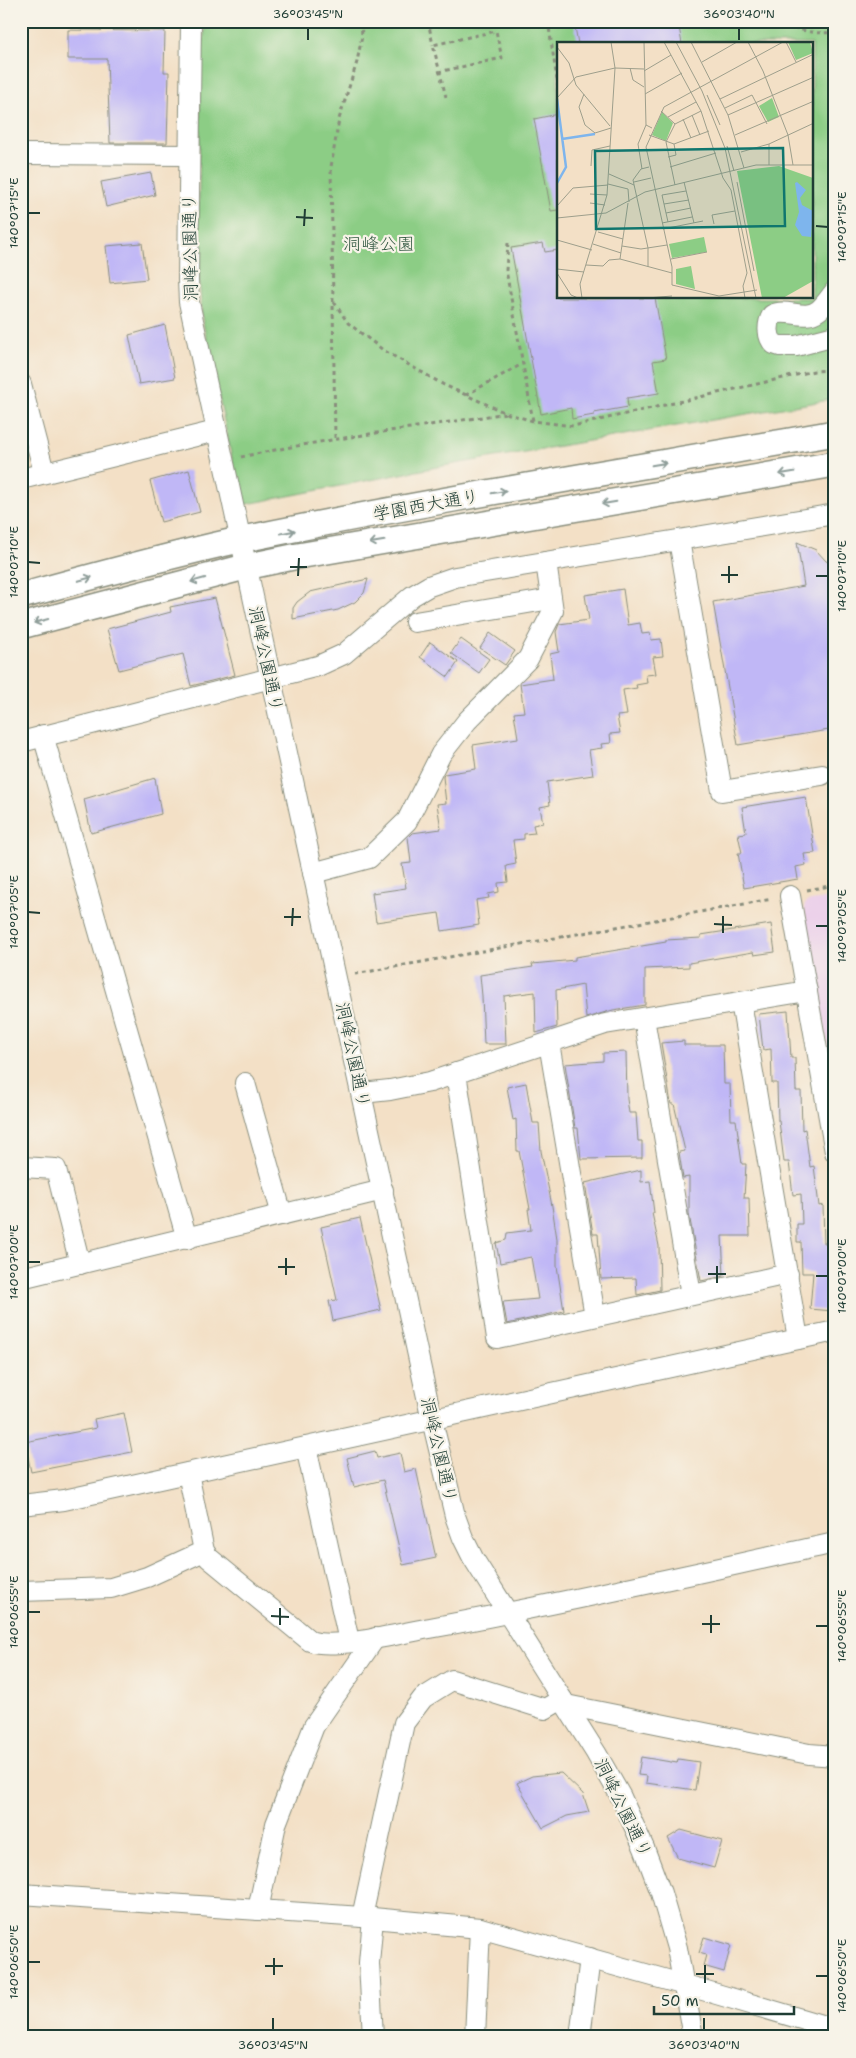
<svg xmlns="http://www.w3.org/2000/svg" width="856" height="2058" viewBox="0 0 856 2058" font-family="'Shantell Sans','Klee One',sans-serif">
	<rect width="100%" height="100%" fill="#f7f3e8"/>
	<filter id="ink" filterUnits="userSpaceOnUse"><feTurbulence type="fractalNoise" baseFrequency=".02" numOctaves="2"/><feDisplacementMap in="SourceGraphic" scale="10" xChannelSelector="R" yChannelSelector="G"/><feConvolveMatrix kernelMatrix="1 2 1 2 8 2 1 2 1" color-interpolation-filters="sRGB"/></filter>
	<filter id="wash" filterUnits="userSpaceOnUse"><feTurbulence type="fractalNoise" baseFrequency=".0096" numOctaves="4" result="noise"/><feDisplacementMap in="SourceGraphic" scale="20" xChannelSelector="R" yChannelSelector="G"/><feGaussianBlur stdDeviation="1.12" result="paint"/><feColorMatrix in="noise" values="0 0 0 0 0 0 0 0 0 0 0 0 0 0 0 0 0 1.4 0 .05"/><feComposite in="paint" operator="in"/></filter>
	<g filter="url(#wash)">
		<rect width="100%" height="100%" fill="#f3e0c6"/>
		<!-- built -->
		<polygon fill="#ecd1ea" points="835,897 835,1074 832,1074 804,907 806,902"/>
		<!-- green -->
		<path fill="#8ccd85" stroke="#56855c" fill-rule="evenodd" d="M206,21h629v378l-398,68 -195,38 -40,-187 -4,-56 3,-207zM558,44h254v254h-254z"/>
		<g id="blocks">
			<!-- building -->
			<g fill="#c0b7f6">
				<polygon points="574,21 678,21 682,44 578,44"/>
				<polygon points="68,30 165,31 164,72 169,72 167,143 110,143 107,59 68,59"/>
				<polygon points="558,114 558,210 551,211 534,119"/>
				<polygon points="151,173 155,195 106,207 101,182"/>
				<polygon points="142,243 147,279 110,283 106,246"/>
				<polygon points="543,243 545,252 558,250 558,298 655,298 666,359 653,361 659,393 627,398 628,407 594,413 594,415 572,419 571,408 541,414 511,248"/>
				<polygon points="165,325 175,378 139,384 129,335"/>
				<polygon points="189,470 200,512 161,522 150,481"/>
				<polygon points="797,542 816,550 826,561 835,566 835,729 738,745 713,602 804,586"/>
				<polygon points="368,579 364,593 355,602 338,610 293,619 293,608 297,602 310,592"/>
				<polygon points="623,589 628,625 640,623 642,634 650,633 651,640 661,639 663,656 653,657 656,674 646,675 647,683 636,685 637,688 623,690 627,715 617,716 620,733 610,734 611,743 601,744 602,748 589,750 593,775 547,782 550,805 540,807 543,823 533,825 535,833 524,834 524,839 513,840 516,864 506,866 508,882 498,883 499,892 488,894 489,898 476,900 479,925 442,931 439,913 376,922 372,893 406,888 402,864 411,863 408,837 412,833 441,829 437,804 446,803 443,777 444,774 476,769 473,745 518,738 514,713 524,712 520,684 553,679 550,654 559,652 556,632 559,624 589,620 585,595"/>
				<polygon points="215,598 235,675 191,686 183,654 119,670 107,629 171,612 170,607"/>
				<polygon points="490,633 515,651 505,665 480,648"/>
				<polygon points="461,639 489,659 479,673 451,653"/>
				<polygon points="430,642 458,662 448,677 420,657"/>
				<polygon points="155,778 161,814 91,833 84,799"/>
				<polygon points="806,797 815,853 804,854 806,865 796,867 798,879 744,888 738,853 742,853 738,834 746,833 742,807"/>
				<polygon points="771,924 775,952 754,955 753,952 689,963 689,967 645,969 645,1005 613,1010 586,1018 583,985 556,990 557,1027 536,1033 535,992 504,996 506,1044 484,1044 482,996 480,975 533,967 532,964 575,960 575,957 666,942 666,940 701,938 701,935"/>
				<polygon points="788,1011 791,1058 795,1058 796,1091 801,1091 802,1130 805,1129 810,1167 814,1166 819,1206 823,1205 824,1243 832,1243 832,1279 835,1279 833,1311 810,1309 813,1273 802,1273 801,1242 797,1242 797,1224 802,1224 801,1194 793,1195 789,1162 784,1162 779,1121 778,1121 777,1083 772,1083 771,1049 763,1050 759,1014"/>
				<polygon points="684,1041 684,1045 723,1045 724,1084 730,1084 731,1120 736,1120 742,1164 746,1164 744,1198 749,1198 750,1236 722,1236 724,1276 701,1281 689,1214 689,1177 683,1178 679,1152 685,1151 674,1104 671,1104 661,1043"/>
				<polygon points="626,1052 627,1099 629,1113 636,1113 638,1141 642,1141 642,1158 581,1159 578,1128 575,1128 565,1064 603,1061 603,1053"/>
				<polygon points="526,1083 533,1123 539,1123 541,1151 552,1206 557,1239 557,1266 564,1311 507,1324 503,1302 538,1299 531,1257 500,1263 496,1243 506,1240 507,1233 531,1230 528,1209 530,1209 519,1151 517,1151 516,1119 513,1120 507,1087"/>
				<polygon points="641,1170 641,1182 650,1181 654,1213 652,1213 659,1246 660,1290 637,1295 636,1278 601,1279 598,1234 593,1234 585,1183"/>
				<polygon points="360,1218 381,1310 333,1321 329,1301 337,1300 321,1227"/>
				<polygon points="124,1413 132,1452 31,1472 25,1442 96,1428 94,1419"/>
				<polygon points="375,1451 377,1458 400,1453 404,1472 416,1469 436,1558 403,1565 383,1480 354,1487 347,1458"/>
				<polygon points="641,1757 677,1763 678,1759 699,1762 695,1790 646,1783 647,1776 638,1775"/>
				<polygon points="561,1773 583,1794 589,1812 567,1816 543,1828 517,1783 532,1776"/>
				<polygon points="681,1830 722,1841 714,1868 678,1858 668,1838"/>
				<polygon points="704,1937 731,1945 724,1972 703,1966 706,1955 699,1953"/>
			</g>
		</g>
	</g>
	<g filter="url(#ink)">
		<use href="#blocks" fill-opacity="0" stroke="#898e7d" stroke-width="1"/>
		<g fill="none" stroke-linecap="round" stroke-linejoin="round">
			<defs>
				<g id="minor">
					<polyline points="191,21 188,280 189,302 432,1420 455,1516 463,1538 473,1558 596,1753 621,1797 644,1848 661,1893 677,1948 693,2037"/>
					<polyline points="21,154 189,155"/>
					<path d="M835,291c-5,6 -10,14 -16,19 -15,12 -32,-3 -47,5 -5,9 -5,22 2,29l6,2h16l39,-10"/>
					<polyline points="21,384 44,472"/>
					<polyline points="21,479 216,431"/>
					<polyline points="679,540 722,791 822,775"/>
					<polyline points="415,622 551,599"/>
					<polyline points="43,735 187,1239"/>
					<polyline points="21,742 318,666 344,654 412,596 429,586 455,577 835,514"/>
					<polyline points="313,873 369,858 407,821 441,754 467,721 528,659 553,611 546,562"/>
					<polyline points="790,896 835,1152"/>
					<polyline points="741,1002 798,1339"/>
					<polyline points="644,1018 691,1295"/>
					<polyline points="549,1043 595,1316"/>
					<polyline points="456,1073 497,1338 788,1274"/>
					<polyline points="245,1083 282,1215"/>
					<polyline points="362,1093 390,1090 430,1082 605,1024 807,991"/>
					<polyline points="21,1167 56,1169 80,1264"/>
					<polyline points="21,1278 383,1190"/>
					<polyline points="306,1447 349,1641"/>
					<path d="M188,1473l16,78 5,7 101,83c24,9 92,-8 120,-13 135,-25 270,-56 405,-85"/>
					<polyline points="21,1505 64,1500 835,1331"/>
					<polyline points="21,1591 111,1588 147,1577 204,1551"/>
					<polyline points="566,1705 809,1754 835,1756"/>
					<polyline points="21,1894 362,1917 480,1928 703,1990 835,2029"/>
					<polyline points="258,1910 276,1824 314,1726 375,1638"/>
					<polyline points="362,1917 404,1723 423,1698 452,1680 545,1709 562,1699"/>
					<polyline points="373,2037 369,1963 373,1918"/>
					<polyline points="475,2037 480,1928"/>
					<polyline points="580,2037 590,1958"/>
				</g>
				<g id="major">
					<path d="M21,596c73,-20 145,-40 218,-56 198,-41 397,-72 596,-107"/>
					<polyline points="21,626 245,567 298,556 835,464"/>
				</g>
			</defs>
			<!-- minor casing -->
			<use href="#minor" stroke="#898e7d" stroke-width="22"/>
			<!-- major casing -->
			<use href="#major" stroke="#898e7d" stroke-width="28"/>
			<!-- path -->
			<g stroke="#898e7d" stroke-width="3" stroke-dasharray="4 4" stroke-linecap="butt">
				<polyline points="428,21 433,45"/>
				<polyline points="548,21 558,86"/>
				<path d="M779,21c19,9 34,14 56,11"/>
				<polyline points="430,27 459,21"/>
				<polyline points="438,72 502,58 496,31 433,45 446,97"/>
				<polyline points="508,243 506,270 533,421"/>
				<polyline points="334,302 348,323 383,350 444,385 506,413 533,421 573,426 814,371 835,370"/>
				<polyline points="466,395 524,363"/>
				<polyline points="335,438 331,167 339,119 357,62 362,36 361,21"/>
				<path d="M241,457c87,-19 177,-29 265,-44"/>
				<polyline points="807,890 835,885"/>
				<polyline points="355,974 772,899"/>
			</g>
			<!-- minor -->
			<use href="#minor" stroke="#fff" stroke-width="20"/>
			<!-- major -->
			<use href="#major" stroke="#fff" stroke-width="25"/>
		</g>
		<!-- one-way arrows -->
		<defs><path id="oneway-shaft" d="M-6 0H5M1.5-3L5.5 0L1.5 3" fill="none" stroke-width="1.6" stroke-linecap="round" stroke-linejoin="round" transform="scale(1.25)"/></defs>
		<g stroke="#8f9e9a">
			<use href="#oneway-shaft" transform="translate(659 464) rotate(-10)"/>
			<use href="#oneway-shaft" transform="translate(787 473) rotate(170)"/>
			<use href="#oneway-shaft" transform="translate(499 492) rotate(-10)"/>
			<use href="#oneway-shaft" transform="translate(609 503) rotate(170)"/>
			<use href="#oneway-shaft" transform="translate(288 532) rotate(-11)"/>
			<use href="#oneway-shaft" transform="translate(377 542) rotate(170)"/>
			<use href="#oneway-shaft" transform="translate(85 579) rotate(-15)"/>
			<use href="#oneway-shaft" transform="translate(198 580) rotate(165)"/>
			<use href="#oneway-shaft" transform="translate(41 621) rotate(165)"/>
		</g>
	</g>
	<!-- ticks -->
	<path fill="none" stroke="#1f3d34" stroke-width="2" d="M308,40v-12M739,40v-12M28,213h12M296,217l17,1M304,226l1,-17M816,226l12,1M28,562l12,1M290,567h17M721,575h17M298,576l1,-18M816,576h12M729,583v-17M28,912l12,1M284,917h17M714,924l18,1M292,926l1,-18M816,926h12M723,933v-17M28,1262h12M278,1267h17M708,1274h18M286,1275v-17M816,1276h12M717,1283v-17M28,1612h12M271,1616l18,1M702,1624h18M280,1625v-17M816,1626h12M711,1633v-18M28,1962h12M265,1966h18M696,1974h18M274,1975v-17M816,1976h12M705,1983v-18M273,2030v-12M704,2030v-12"/>
	<g text-anchor="middle" dominant-baseline="central" stroke-width="4.5" stroke-linejoin="round" paint-order="stroke">
		<!-- park labels -->
		<g font-size="18" fill="#355a44" stroke="#f7f3e8">
			<text x="379" y="244">洞峰公園</text>
		</g>
		<!-- street labels -->
		<g font-size="18" fill="#1f3d34" stroke="#f7f3e8">
			<text transform="translate(190 247) rotate(-91)">洞峰公園通り</text>
			<text transform="translate(426 505) rotate(-10)">学園西大通り</text>
			<text transform="translate(266 659) rotate(78)">洞峰公園通り</text>
			<text transform="translate(353 1055) rotate(78)">洞峰公園通り</text>
			<text transform="translate(439 1450) rotate(77)">洞峰公園通り</text>
			<text transform="translate(623 1808) rotate(64)">洞峰公園通り</text>
		</g>
	</g>
	<!-- overview -->
	<g transform="translate(557 42)">
		<rect width="256" height="256" fill="#f3e0c6"/>
		<path d="M231,0h22l3,11 -17,7zM215,56l7,19 -11,5 -9,-16zM105,70l11,11 -7,18 -14,-6zM222,124l34,12v103l-30,17h-21l-25,-127zM147,195l3,15 -35,6 -3,-14zM134,224l4,23 -19,-5v-15z" fill="#8ccd85"/>
		<path d="M240,140l9,8 -6,8 2,7 11,6 -2,26 -9,-1 -7,-11 4,-13 -4,-29z" fill="#7eb5ed"/>
		<path fill="none" stroke="#7eb5ed" stroke-width="2.5" d="M5,97l33,-5M0,141l9,-16 -9,-68"/>
		<path fill="none" stroke="#9e9f8c" stroke-width="1" d="M87,0l2,83 6,3M107,0l37,69 22,67 8,12 16,83 -4,13 2,12M119,0l26,49 23,57 31,150M134,0l37,73 16,53M191,0l15,29 25,64 5,30M229,0l10,20M0,5l12,16 7,22 34,41M145,20l35,-20M73,26l3,12 11,7M87,29l27,-16M27,52l-5,13 6,18 10,8 16,-5M88,52l37,-21M150,53l13,30M0,56l19,-21 39,-9 29,1M163,57l94,-45M168,66l27,-13 15,29M104,69l14,13M135,73l8,20M171,73l86,-38M111,75l28,-15M126,77l8,19M92,93l25,9 35,-13M178,93l79,-34M212,102v21M170,104l7,25M184,110l28,-8 45,-21M111,115l8,-2 -2,-11M34,124l1,-16 18,-4M113,125l46,-14M85,127l-4,-25 8,-19M52,132l25,11M77,140l17,-4M127,140l10,41M180,140l17,89M51,142l20,5 1,13M118,143l-9,-43 9,-18 26,-13M33,152l17,1M33,161l15,2M71,161l-8,56 52,14M107,162l25,-4M0,164l16,-18 35,-3M109,171l25,-5M0,176l49,-5 39,-21 111,-27h58M111,180l-6,-27 24,-4M105,181l30,-6M157,182l-2,-9 23,-4M106,187l40,-8M41,190l25,7M0,198l35,10M36,202l28,9M65,204l19,3 26,-4M114,217l36,-7M29,223l17,1 6,-6 11,-1M91,225v-19l-15,-68 8,-11 8,-2M0,227l27,3M0,231l14,22 7,3M200,248l-38,6 -47,-11v-18l-26,-120 18,-40 119,-65M25,256l-2,-14 27,-89 8,-127 -4,-26M90,256l25,-2"/>
		<path fill="#0f766e" fill-opacity="0.15" stroke="#0f766e" stroke-width="2.5" d="M226,106l2,78 -189,3 -1,-78z"/>
		<rect width="256" height="256" fill="none" stroke="#1f3d34" stroke-width="2.5"/>
	</g>
	<!-- margin -->
	<rect width="856" height="2058" fill="none" stroke="#f7f3e8" stroke-width="55"/>
	<!-- scale -->
	<path d="M654 2006v8h140v-8" fill="none" stroke="#1f3d34" stroke-width="2.5"/>
	<text x="661" y="2006" font-size="15" fill="#1f3d34" stroke="#f7f3e8" stroke-width="4" paint-order="stroke">50 m</text>
	<rect x="28" y="28" width="800" height="2002" fill="none" stroke="#1f3d34" stroke-width="2"/>
	<g font-size="12" text-anchor="middle" fill="#1f3d34">
		<text x="308" y="18">36°03'45"N</text>
		<text x="739" y="18">36°03'40"N</text>
		<text transform="translate(14 213) rotate(-90)" y="4">140°07'15"E</text>
		<text transform="translate(842 227) rotate(-90)" y="4">140°07'15"E</text>
		<text transform="translate(14 562) rotate(-90)" y="4">140°07'10"E</text>
		<text transform="translate(842 576) rotate(-90)" y="4">140°07'10"E</text>
		<text transform="translate(14 912) rotate(-90)" y="4">140°07'05"E</text>
		<text transform="translate(842 926) rotate(-90)" y="4">140°07'05"E</text>
		<text transform="translate(14 1262) rotate(-90)" y="4">140°07'00"E</text>
		<text transform="translate(842 1276) rotate(-90)" y="4">140°07'00"E</text>
		<text transform="translate(14 1612) rotate(-90)" y="4">140°06'55"E</text>
		<text transform="translate(842 1626) rotate(-90)" y="4">140°06'55"E</text>
		<text transform="translate(14 1962) rotate(-90)" y="4">140°06'50"E</text>
		<text transform="translate(842 1976) rotate(-90)" y="4">140°06'50"E</text>
		<text x="273" y="2049">36°03'45"N</text>
		<text x="704" y="2049">36°03'40"N</text>
	</g>
</svg>
